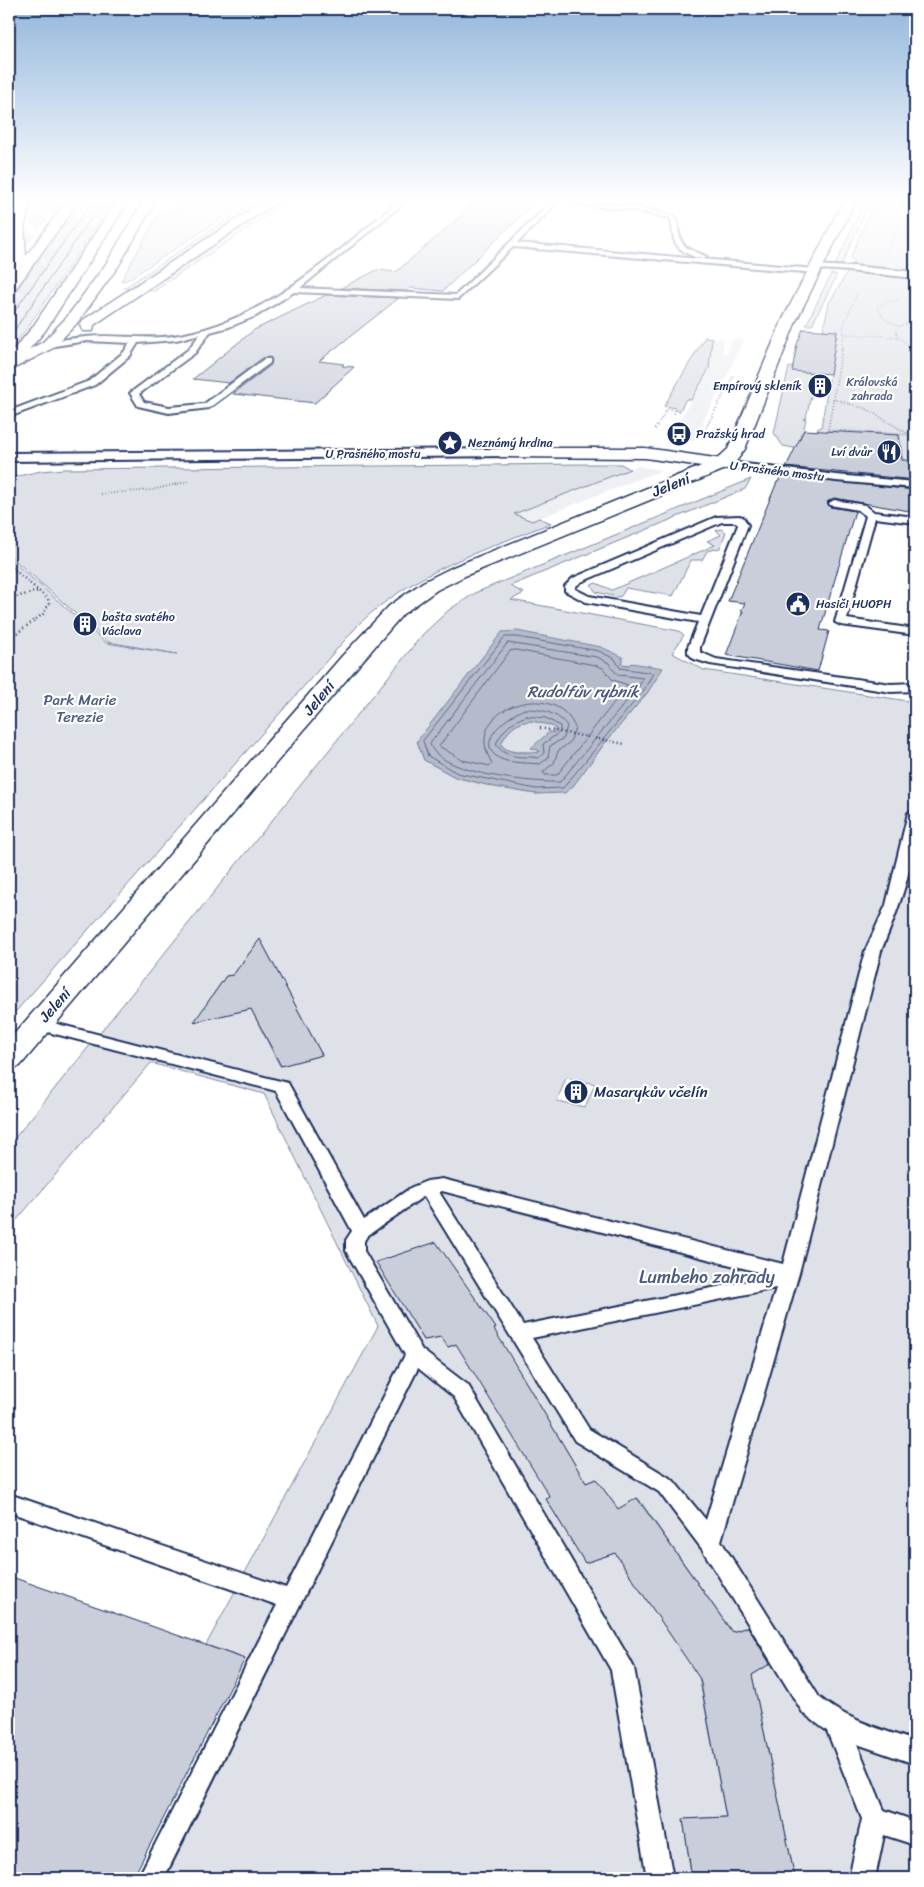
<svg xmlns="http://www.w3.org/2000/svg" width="924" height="1887" viewBox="0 0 924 1887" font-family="Sriracha,sans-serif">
	<rect width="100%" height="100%" fill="#fff"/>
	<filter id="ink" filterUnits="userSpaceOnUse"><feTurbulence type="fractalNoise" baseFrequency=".02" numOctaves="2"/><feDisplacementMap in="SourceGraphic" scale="10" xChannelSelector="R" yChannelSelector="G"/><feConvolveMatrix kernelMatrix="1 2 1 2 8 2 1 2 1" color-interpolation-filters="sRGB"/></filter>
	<g filter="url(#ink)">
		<!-- built -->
		<g fill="#eff0f4">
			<polygon points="712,338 723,339 723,353 727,353 733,339 744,339 729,372 693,441 669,439 709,369"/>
			<polygon points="637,466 662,470 532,521 513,514"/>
		</g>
		<!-- green -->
		<g fill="#dee1e7" stroke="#7c88a2" fill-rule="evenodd">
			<polygon points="82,202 113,202 25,331 9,351 9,302"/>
			<polygon points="197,202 248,202 127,280 121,281 158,215"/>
			<polygon points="254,202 264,202 133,289 124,288"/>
			<polygon points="279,202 287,202 154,291 147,290"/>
			<polygon points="864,202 870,202 841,266 835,265"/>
			<polygon points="874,202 915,202 915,464 908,463 902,460 899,435 817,432 818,428 821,428 837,332 823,330 829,303 854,261 850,259"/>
			<polygon points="831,274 837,275 812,325 806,325"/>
			<polygon points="705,337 712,338 709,369 691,400 686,399 679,412 676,408 664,406"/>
			<polygon points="789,367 794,368 793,371 816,373 806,418 803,419 806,420 803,432 801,433 800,436 802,436 800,438 799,449 783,446 774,433"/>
			<path d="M589,464h32l9,5 -116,45 18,7 7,-3 12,5c-68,27 -137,49 -191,100l-351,396v-461l97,85 71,11 -69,-12 -99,-87v-77l32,-7 23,-2z"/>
			<path d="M751,479l-6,10 -235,97 14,7 -13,7 168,31 5,4 -12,18 32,17 211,32v1176h-120l-43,-203 21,-13 -25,-35 -16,5 -94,-134 -20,11 -22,-30 -10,4 -70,-117 34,131 -4,2 39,64 30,-10 70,103 12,-4 1,19 28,146 -43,2 9,59h-526l105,-211 -65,-22 172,-319 -114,-232 -113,-31 -142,166v-84l414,-511 27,-25 27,-17zM621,664l9,1 18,27 -43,51 -32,43 -37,8 -41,-7 -40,-10 -31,-17 -7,-19zM261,941l61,114 -42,11 -29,-57 -36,8 -7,-15 18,-26 7,-1 25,-33zM566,1078l29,6 -10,23 -28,-6zM436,1243l60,85 -47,19 -8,-10 -17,3 -47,-78z"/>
			<polygon points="721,529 726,532 720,548 707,551 702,560 691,560 673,596 626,588 621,596 617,597 596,592 591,585 596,583 612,590 715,545 707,541 721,535 716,530"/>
			<path d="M532,721l18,4 6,4 -24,19 8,2 -3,3c-12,-3 -28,3 -36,-9 6,-13 15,-23 31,-23z"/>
		</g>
		<!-- water -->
		<path fill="#b5bbca" stroke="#77839f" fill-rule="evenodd" d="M517,631l84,16 22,10 -2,7 8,1 2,-2 32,5 -15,24 -43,51 -32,43 -8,7 -29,1 -41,-7 -40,-10 -31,-17 -7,-19 85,-109zM532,721l18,4 6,4 -2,4 -5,-1 -18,16 9,3 -3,2c-12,-3 -28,4 -36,-9 6,-13 15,-23 31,-23z"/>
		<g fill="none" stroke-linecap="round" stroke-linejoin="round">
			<!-- shore -->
			<g stroke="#596789" stroke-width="1">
				<polygon points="505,637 517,637 599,651 615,659 620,668 653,673 644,690 563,788 536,789 457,773 428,756 423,741"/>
				<path d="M508,643l89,14 12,6 3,6 7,6 24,3 -4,8 -79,96c-27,1 -122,-8 -130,-38z"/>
				<path d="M516,650l79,15 8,3 10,12 15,5 -71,90h-12l-2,-3 11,-9 4,-12 12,-9 5,-14c-19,-52 -117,-19 -83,35l-2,3 -28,-6 -23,-14 71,-95z"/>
				<path d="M525,709c16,0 32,3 42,17l-3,12 -14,8 -2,12 -8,6c-9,-1 -32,-1 -39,-5 -30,-15 7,-44 24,-50z"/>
				<path d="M527,716l19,2 14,8v6l-17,12 1,9 -5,5c-17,-3 -32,3 -43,-14 7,-14 16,-24 31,-28z"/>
			</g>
		</g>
		<!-- building -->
		<g fill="#caceda" stroke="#1b2f5e">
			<polygon points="477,202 535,202 443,291 411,288 408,291 341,288 377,270 396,272"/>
			<polygon points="326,295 399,298 319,361 344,364 342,366 354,367 315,403 233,394 271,365 272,359 270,357 263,358 229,383 193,379 254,330"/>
			<polygon points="803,329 837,331 830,374 792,371 797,344"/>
			<polygon points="804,430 899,435 902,460 907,460 908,463 915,464 915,480 786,467"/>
			<polygon points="781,476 915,490 915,512 834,498 827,502 830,507 855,511 820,630 829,631 818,671 726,655 743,611 741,611 745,603 728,601 777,482 778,482"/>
			<polygon points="260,939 322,1055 281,1066 251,1009 194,1022 226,976 233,975"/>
			<polygon points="436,1242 496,1328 494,1329 586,1483 596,1479 618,1509 637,1498 732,1632 748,1627 770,1664 752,1675 795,1878 692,1878 683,1819 726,1817 700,1679 615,1553 585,1563 546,1499 550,1497 456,1344 448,1347 441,1337 424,1340 376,1262"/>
			<polygon points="9,1576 245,1659 133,1878 9,1878"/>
		</g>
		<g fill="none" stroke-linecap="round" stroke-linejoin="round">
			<!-- trunk-tunnel -->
			<g stroke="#d1d5df" stroke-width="13" stroke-dasharray="13 7" stroke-linecap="butt">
				<polyline points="9,257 53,202"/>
				<polyline points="9,307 89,202"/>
			</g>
			<defs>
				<g id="service">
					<path d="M398,202h7l-105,86 156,7 95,-93h7l-41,41 298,26 4,2 -4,2 -302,-26 -55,52 -164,-7 -38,24 -27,11 -19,5 -15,21 -56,41 5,8 25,5 35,-3 60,-45h6v4l-61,45 -40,5 -31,-7 -8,-13 59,-44 11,-15 -24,6 -38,3 -8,13 -35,29 -86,32v-6l80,-30 35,-29 6,-9 -43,-2 -39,6 -4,-2 1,-2c13,-3 28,-5 41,-6 29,-3 58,3 87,-1 91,-13 157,-79 225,-134z"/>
					<path d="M574,202l58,4 42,10c7,9 2,22 11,30 6,5 15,7 22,11l-4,2c-13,-3 -29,-9 -30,-25 -1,-6 0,-10 -3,-16l-38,-8 -55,-6z"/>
					<polygon points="814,265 852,267 856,269 852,271 817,269 814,269"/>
					<polygon points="722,461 836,475 915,482 915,488 836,481 719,466 717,464"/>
					<polygon points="834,500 865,505 874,512 915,517 915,523 875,518 847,619 915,629 915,635 841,625 835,622 866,516 858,510 830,505 829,503"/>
					<path d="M739,516l4,1 5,8 -48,122v5l16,7 175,25 24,-1v8l-24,1 -181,-28 -16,-5 -6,-6v-6l10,-25 -112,-20 -21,-11v-5l8,-8 143,-61zM722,522h14l2,3 -37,91 -112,-20 -14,-7v-2l6,-5z"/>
					<path d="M915,809c3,49 -15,97 -34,142l-82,322 -78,268 98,156c29,24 62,32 96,44v23l-58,-20 27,66 31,11v24l-31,-10 -9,43h-26l13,-59 -35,-88 -24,-18 -101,-164 -43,-57 -84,-51 -151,-245 -57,40 -3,5v10l58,99 46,35 162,275 4,8 39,210h-26l-36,-208 -157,-273 -36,-29 -254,510h-26l139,-273 -268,-93v-18l277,94 119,-233 -59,-104v-11l6,-9 -76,-140 -244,-63 -2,-4 2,-4 6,-1 250,64 76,137 48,-33 15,-6 15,-2 341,85 82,-313 21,-46 22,-92zM442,1191l328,84 -7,3 -240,47 -84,-133zM776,1288l-70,232 -33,-40 -84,-51 -57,-91z"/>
				</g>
				<g id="pedestrian">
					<polygon points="852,266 915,272 915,278 848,271 847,269 848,267"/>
					<polygon points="506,449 511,450 513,453 511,456 9,461 9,453"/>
				</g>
				<g id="minor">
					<polygon points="263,202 277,202 94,325 93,331 83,331 80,325 83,320"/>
					<polygon points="506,448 645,448 722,459 728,460 731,464 728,468 722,469 645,458 500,457 497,453 500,449"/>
				</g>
				<g id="secondary">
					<polygon points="66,202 78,202 14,291 9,292 9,279"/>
					<polygon points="116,202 128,202 45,331 14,367 9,369 9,355 32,328"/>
					<polygon points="843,202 855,202 796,321 745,449 735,463 728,468 467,575 437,590 403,614 358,666 20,1066 9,1069 9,1040 342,656 389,606 423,582 453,567 716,460 728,449 782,321"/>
				</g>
				<g id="trunk">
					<path d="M19,202h12l-7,25 3,45 -7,4 -7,-4c-1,-24 -5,-48 6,-70z"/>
					<polygon points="143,202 155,202 119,265 77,323 53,348 9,371 9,360 43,342 67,317 106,264"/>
				</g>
			</defs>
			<!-- service casing -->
			<use href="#service" stroke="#1b2f5e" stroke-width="4"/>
			<!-- pedestrian casing -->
			<use href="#pedestrian" stroke="#1b2f5e" stroke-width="4"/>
			<!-- minor casing -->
			<use href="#minor" stroke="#1b2f5e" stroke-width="3"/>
			<!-- secondary casing -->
			<use href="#secondary" stroke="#1b2f5e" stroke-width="3"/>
			<!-- trunk casing -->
			<use href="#trunk" stroke="#1b2f5e" stroke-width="3"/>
			<!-- path-far2 -->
			<g stroke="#1b2f5e" stroke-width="1" stroke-dasharray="0.5 2" stroke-linecap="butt">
				<polyline points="173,207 191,202"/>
				<polyline points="887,250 902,222 915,216"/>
				<polyline points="899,326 885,320 877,307 885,302 900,299"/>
				<polyline points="844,334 843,327 857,293"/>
				<polyline points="841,349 844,334 898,337"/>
				<polyline points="913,349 898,337 896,331 899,326 915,322"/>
			</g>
			<!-- path-far1 -->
			<g stroke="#1b2f5e" stroke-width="2" stroke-dasharray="0.5 2.5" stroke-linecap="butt">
				<polyline points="842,348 828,430 915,435"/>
				<polyline points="911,348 915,351"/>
				<polyline points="915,385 910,391 911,398 915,401"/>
				<polyline points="833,399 867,409 908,434"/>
				<polyline points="655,429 667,409 676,410 673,415"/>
				<polyline points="702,435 734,375"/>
				<polyline points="101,494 152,490 189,481"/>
			</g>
			<!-- path -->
			<g stroke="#1b2f5e" stroke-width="2.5" stroke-dasharray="1 3" stroke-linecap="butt">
				<polyline points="9,565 48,599 49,604 43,614 9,639"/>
				<polyline points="9,599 38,591"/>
				<polyline points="540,728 625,744"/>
			</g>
			<!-- service -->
			<use href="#service" fill="#fff" fill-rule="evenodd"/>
			<!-- pedestrian -->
			<use href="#pedestrian" fill="#fff" fill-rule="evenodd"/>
			<!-- minor -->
			<use href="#minor" fill="#fff" fill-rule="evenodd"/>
			<!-- secondary -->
			<use href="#secondary" fill="#fff" fill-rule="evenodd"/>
			<!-- trunk -->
			<use href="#trunk" fill="#fff" fill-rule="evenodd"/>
			<!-- tram -->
			<g stroke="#1b2f5e" stroke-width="1">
				<polyline points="9,319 92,202"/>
				<polyline points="9,338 102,202"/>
			</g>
		</g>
	</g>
	<!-- sky -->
	<linearGradient id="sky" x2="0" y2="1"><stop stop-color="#93b7dc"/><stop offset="0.43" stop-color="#fff"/><stop offset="1" stop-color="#fff" stop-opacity="0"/></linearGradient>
	<rect width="924" height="466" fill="url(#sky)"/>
	<!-- icons -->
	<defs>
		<symbol id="building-disc" viewBox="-11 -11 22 22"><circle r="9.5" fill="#1b2f5e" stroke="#fff"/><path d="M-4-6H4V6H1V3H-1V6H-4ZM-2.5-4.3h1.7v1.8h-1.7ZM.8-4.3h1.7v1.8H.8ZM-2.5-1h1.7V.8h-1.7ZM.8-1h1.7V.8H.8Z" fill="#fff"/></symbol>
		<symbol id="bus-disc" viewBox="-11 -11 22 22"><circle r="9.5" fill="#1b2f5e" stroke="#fff"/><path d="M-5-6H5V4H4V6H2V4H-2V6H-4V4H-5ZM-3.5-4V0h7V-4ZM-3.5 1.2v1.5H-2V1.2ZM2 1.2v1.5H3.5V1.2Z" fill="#fff"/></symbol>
		<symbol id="sight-disc" viewBox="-11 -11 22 22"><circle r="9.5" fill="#1b2f5e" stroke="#fff"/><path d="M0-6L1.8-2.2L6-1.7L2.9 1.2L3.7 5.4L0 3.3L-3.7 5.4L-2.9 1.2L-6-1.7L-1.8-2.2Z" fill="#fff"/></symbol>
		<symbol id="restaurant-disc" viewBox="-11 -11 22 22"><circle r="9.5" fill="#1b2f5e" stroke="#fff"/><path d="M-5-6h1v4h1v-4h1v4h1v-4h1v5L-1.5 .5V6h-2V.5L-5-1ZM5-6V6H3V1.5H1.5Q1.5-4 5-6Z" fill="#fff"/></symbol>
		<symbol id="civic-disc" viewBox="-11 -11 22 22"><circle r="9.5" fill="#1b2f5e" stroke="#fff"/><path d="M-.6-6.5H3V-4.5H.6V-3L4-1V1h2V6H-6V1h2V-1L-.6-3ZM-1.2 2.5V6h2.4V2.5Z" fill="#fff"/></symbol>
	</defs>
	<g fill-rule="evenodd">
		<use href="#building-disc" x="806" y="372" width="28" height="28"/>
		<use href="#bus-disc" x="665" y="420" width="28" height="28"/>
		<use href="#sight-disc" x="436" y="429" width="28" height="28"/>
		<use href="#restaurant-disc" x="875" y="438" width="28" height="28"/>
		<use href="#civic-disc" x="784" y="590" width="28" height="28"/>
		<use href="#building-disc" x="71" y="610" width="28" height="28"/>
		<use href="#building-disc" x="562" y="1078" width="28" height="28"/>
	</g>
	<g text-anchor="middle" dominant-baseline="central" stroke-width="4.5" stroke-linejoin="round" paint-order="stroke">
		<!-- far-park labels -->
		<g font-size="12" fill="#4c5c80" stroke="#fff">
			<text x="872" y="382">Královská<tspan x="872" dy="14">zahrada</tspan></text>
		</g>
		<!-- far-poi labels -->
		<g font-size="12" fill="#1b2f5e" stroke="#fff" text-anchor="start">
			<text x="802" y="386" text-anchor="end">Empírový skleník</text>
			<text x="696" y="434">Pražský hrad</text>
			<text x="468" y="443">Neznámý hrdina</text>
			<text x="872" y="452" text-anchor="end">Lví dvůr</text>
			<text x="816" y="604">Hasiči HUOPH</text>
			<text x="102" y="617">bašta svatého<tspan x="102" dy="14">Václava</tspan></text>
		</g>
		<!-- far-street labels -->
		<g font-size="12" fill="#1b2f5e" stroke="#fff">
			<text x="373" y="454">U Prašného mostu</text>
			<text transform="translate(777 471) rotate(7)">U Prašného mostu</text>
		</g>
		<!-- street labels -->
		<g font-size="15" fill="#1b2f5e" stroke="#fff">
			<text transform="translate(671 485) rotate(-22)">Jelení</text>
			<text transform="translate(319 698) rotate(-50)">Jelení</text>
			<text transform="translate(55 1005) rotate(-49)">Jelení</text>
		</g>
		<!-- park labels -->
		<g font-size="15" fill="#4c5c80" stroke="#fff">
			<text x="80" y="700">Park Marie<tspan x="80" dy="17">Terezie</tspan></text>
		</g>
		<!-- poi labels -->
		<g font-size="15" fill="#1b2f5e" stroke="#fff" text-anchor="start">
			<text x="594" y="1092">Masarykův včelín</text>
		</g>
		<!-- water labels -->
		<g font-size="16" font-style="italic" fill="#49597e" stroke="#fff">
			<text x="583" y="691">Rudolfův rybník</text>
		</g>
		<!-- near-park labels -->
		<g font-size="18" fill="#4c5c80" stroke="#fff">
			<text x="707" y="1277">Lumbeho zahrady</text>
		</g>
	</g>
	<!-- margin -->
	<rect width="924" height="1887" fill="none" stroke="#fff" stroke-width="30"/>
	<rect x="15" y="15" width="894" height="1857" fill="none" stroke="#1b2f5e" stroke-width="2" filter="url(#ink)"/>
</svg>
